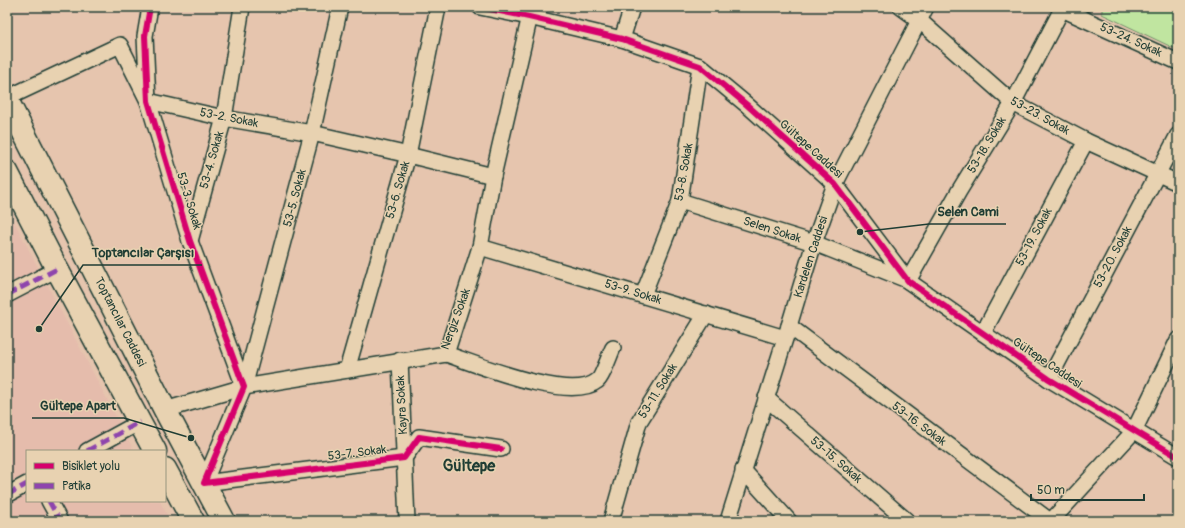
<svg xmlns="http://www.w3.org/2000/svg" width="1185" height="528" viewBox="0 0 1185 528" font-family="Pangolin,sans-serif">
	<rect width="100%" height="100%" fill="#e6c5ae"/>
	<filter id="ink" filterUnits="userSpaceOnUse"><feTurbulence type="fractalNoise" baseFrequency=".025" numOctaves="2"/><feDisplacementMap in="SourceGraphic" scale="8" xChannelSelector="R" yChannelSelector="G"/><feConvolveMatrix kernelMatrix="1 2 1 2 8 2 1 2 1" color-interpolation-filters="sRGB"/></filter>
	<g filter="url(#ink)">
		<!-- built -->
		<polygon fill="#e5bcac" points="7,208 134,451 27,451 27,501 160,501 170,521 7,521"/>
		<!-- green -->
		<polygon fill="#c0e5a0" stroke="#70916a" points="1102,7 1178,7 1178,50 1102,14"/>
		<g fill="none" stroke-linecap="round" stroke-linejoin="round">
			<defs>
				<g id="street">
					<polyline points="150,7 145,36 148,101 190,241 244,387 204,483 404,458 419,437 501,449"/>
					<polyline points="480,7 529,17 622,39 700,66 747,105 835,184 908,281 1049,379 1178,457"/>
					<polyline points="901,7 919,20 1013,103 1086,141 1178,183"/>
					<polyline points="1062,9 1178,62"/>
					<polyline points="622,39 632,7"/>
					<polyline points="7,98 120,45 148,101 224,118 312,133 400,153 493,176"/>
					<polyline points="680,201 814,243 907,280"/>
					<polyline points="190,241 224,118 242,7"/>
					<polyline points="480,247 785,338"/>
					<polyline points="908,281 959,191 1013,103 1063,7"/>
					<polyline points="7,295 57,269"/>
					<polyline points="643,295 680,201 700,66"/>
					<polyline points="789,326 1050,521"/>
					<polyline points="983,333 1086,141"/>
					<path d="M446,354c30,10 125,49 151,27 5,-3 13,-27 16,-33"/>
					<polyline points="400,360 407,521"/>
					<polyline points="347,370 408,155 438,7"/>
					<polyline points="1049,379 1178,135"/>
					<polyline points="244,387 312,133 340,7"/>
					<polyline points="766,398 907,521"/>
					<polyline points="165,410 244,387 446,354 480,247 493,176 532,7"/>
					<polyline points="87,451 140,422"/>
					<polyline points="743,470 789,521"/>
					<polyline points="7,495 27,484"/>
					<polyline points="49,501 60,521"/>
					<polyline points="611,521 639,422 706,314"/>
					<polyline points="728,521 789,326 814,243 835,184 926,7"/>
					<polyline points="1051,521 1134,431 1178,340"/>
				</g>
				<g id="secondary">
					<polyline points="7,100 165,410 224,521"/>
					<polyline points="7,172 57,269 155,451"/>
					<polyline points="165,469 193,521"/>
				</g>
			</defs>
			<!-- street casing -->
			<use href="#street" stroke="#1f3d34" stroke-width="18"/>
			<!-- secondary casing -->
			<use href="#secondary" stroke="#1f3d34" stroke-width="25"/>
			<!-- street -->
			<use href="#street" stroke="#e8d2b1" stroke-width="15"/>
			<!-- secondary -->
			<use href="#secondary" stroke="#e8d2b1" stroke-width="22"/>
			<!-- quiet -->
			<g stroke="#8e44ad" stroke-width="5" stroke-dasharray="10 5" stroke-linecap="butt">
				<polyline points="7,295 57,269"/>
				<polyline points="87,451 140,422"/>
				<polyline points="7,495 27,484"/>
				<polyline points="49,501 60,521"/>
			</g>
			<defs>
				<g id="cycleway">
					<polyline points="150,7 145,36 148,101 190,241 244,387 204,483 404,458 419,437 501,449"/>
					<polyline points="480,7 529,17 622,39 700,66 747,105 835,184 908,281 1049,379 1178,457"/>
				</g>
			</defs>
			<!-- cycleway casing -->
			<use href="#cycleway" stroke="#e8d2b1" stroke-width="8"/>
			<!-- cycleway -->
			<use href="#cycleway" stroke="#d6006c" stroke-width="6"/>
		</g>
	</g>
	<g text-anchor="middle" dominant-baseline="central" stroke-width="3" stroke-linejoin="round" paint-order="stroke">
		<!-- street labels -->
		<g font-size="12" fill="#1f3d34" stroke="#e8d2b1">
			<text transform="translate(1131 40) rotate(24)">53-24. Sokak</text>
			<text transform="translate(1040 116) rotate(29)">53-23. Sokak</text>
			<text transform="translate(229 118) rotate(11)">53-2. Sokak</text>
			<text transform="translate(987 145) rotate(-59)">53-18. Sokak</text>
			<text transform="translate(811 149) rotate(42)">Gültepe Caddesi</text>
			<text transform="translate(212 160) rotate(-74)">53-4. Sokak</text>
			<text transform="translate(684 172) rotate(-80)">53-8. Sokak</text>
			<text transform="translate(398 190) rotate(-74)">53-6. Sokak</text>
			<text transform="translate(295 198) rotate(-75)">53-5. Sokak</text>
			<text transform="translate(189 201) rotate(73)">53-3. Sokak</text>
			<text transform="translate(772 230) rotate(18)">Selen Sokak</text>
			<text transform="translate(1034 237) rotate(-62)">53-19. Sokak</text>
			<text transform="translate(811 257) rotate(-72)">Kardelen Caddesi</text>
			<text transform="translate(1113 257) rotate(-62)">53-20. Sokak</text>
			<text transform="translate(633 292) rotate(17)">53-9. Sokak</text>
			<text transform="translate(456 319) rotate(-70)">Nergiz Sokak</text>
			<text transform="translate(120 322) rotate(63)">Toptancılar Caddesi</text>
			<text transform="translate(1047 363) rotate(34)">Gültepe Caddesi</text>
			<text transform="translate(658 391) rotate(-58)">53-11. Sokak</text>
			<text transform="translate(402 405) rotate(-93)">Kayra Sokak</text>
			<text transform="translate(919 424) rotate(37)">53-16. Sokak</text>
			<text transform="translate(357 453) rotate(-7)">53-7. Sokak</text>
			<text transform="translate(836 460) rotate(41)">53-15. Sokak</text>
		</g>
		<!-- district labels -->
		<g font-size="16" font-weight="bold" fill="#1f3d34" stroke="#e8d2b1">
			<text x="469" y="466">Gültepe</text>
		</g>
	</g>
	<!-- callouts -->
	<path fill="none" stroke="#1f3d34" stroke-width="1.5" d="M860 232L929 224H1006M39 329L83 265H202M191 438L124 418H32"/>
	<g fill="#1f3d34" stroke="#e8d2b1" stroke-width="1.5">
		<circle cx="860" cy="232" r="4"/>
		<circle cx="39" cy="329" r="4"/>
		<circle cx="191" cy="438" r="4"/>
	</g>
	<g font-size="13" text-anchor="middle" font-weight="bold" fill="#1f3d34" stroke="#e8d2b1" stroke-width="3" stroke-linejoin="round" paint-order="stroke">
		<text x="968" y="216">Selen Cami</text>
		<text x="143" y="257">Toptancılar Çarşısı</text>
		<text x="78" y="410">Gültepe Apart</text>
	</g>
	<!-- margin -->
	<rect width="1185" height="528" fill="none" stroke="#e8d2b1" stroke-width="24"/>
	<rect x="12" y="12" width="1161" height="504" fill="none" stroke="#1f3d34" stroke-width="1.5" filter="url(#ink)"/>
	<!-- legend -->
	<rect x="26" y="450" width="140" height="52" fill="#e8d2b1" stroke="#98967f"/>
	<rect x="34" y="463" width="20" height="6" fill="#d6006c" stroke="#98967f"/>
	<text x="62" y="470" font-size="12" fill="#1f3d34">Bisiklet yolu</text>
	<rect x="34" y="483" width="20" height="6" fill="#8e44ad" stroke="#98967f"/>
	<text x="62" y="490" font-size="12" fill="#1f3d34">Patika</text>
	<!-- scale -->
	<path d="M1031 494v6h113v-6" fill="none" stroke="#1f3d34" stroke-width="2"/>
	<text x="1037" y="494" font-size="12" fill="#1f3d34" stroke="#e8d2b1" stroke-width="3" paint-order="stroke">50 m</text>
</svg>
